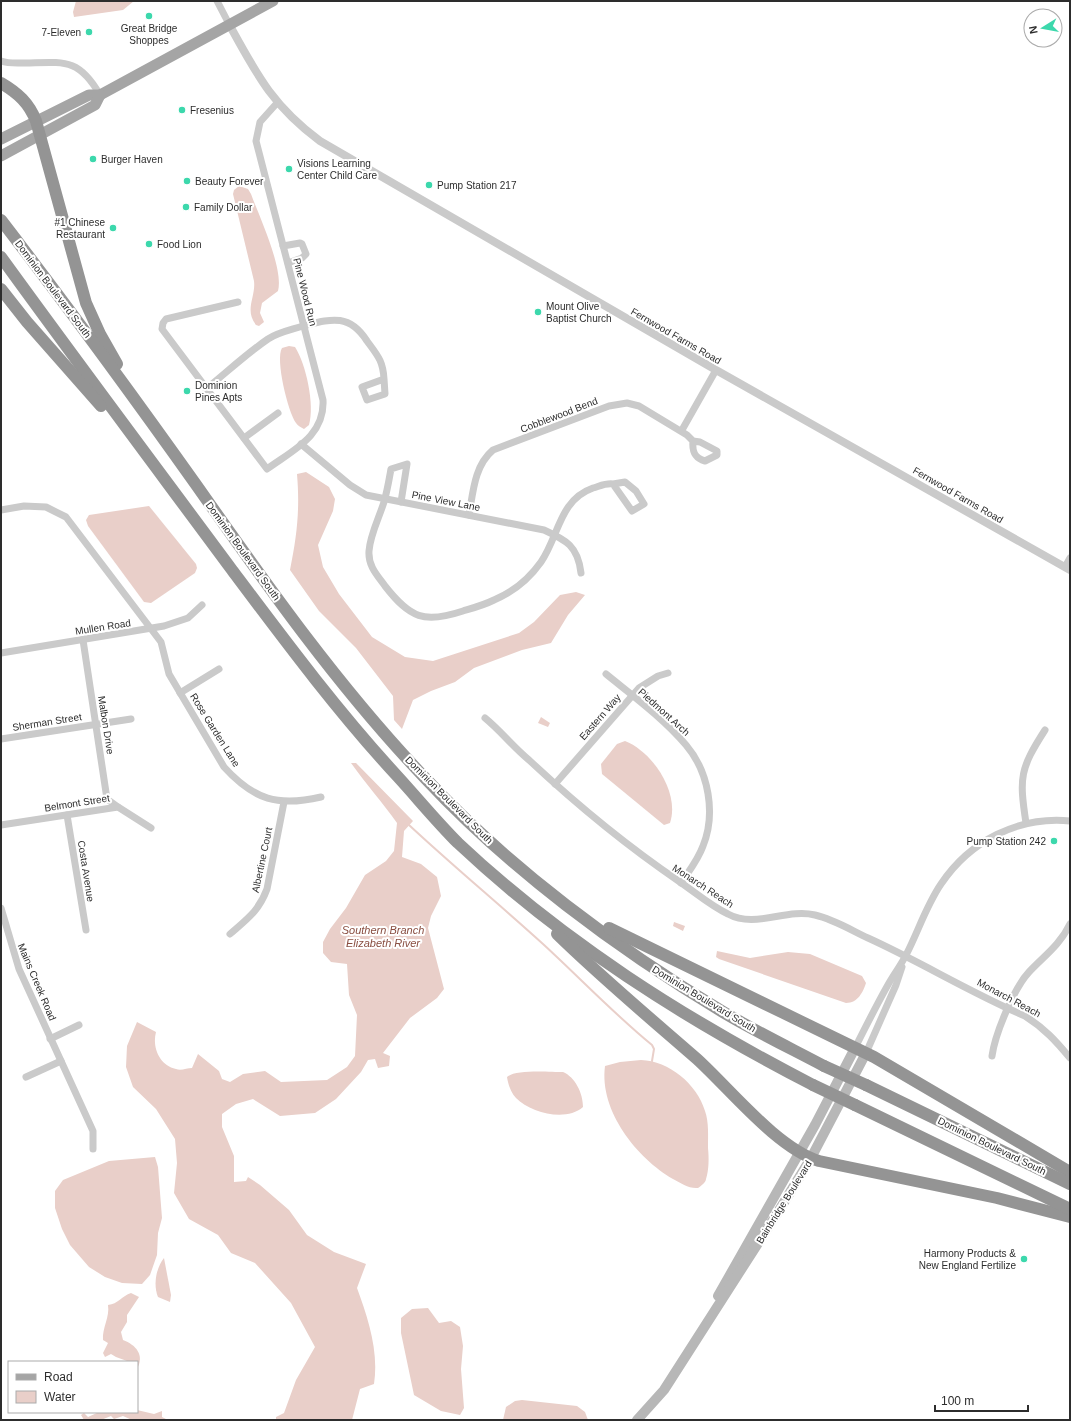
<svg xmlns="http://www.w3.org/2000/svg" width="1071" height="1421" viewBox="0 0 1071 1421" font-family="Helvetica,sans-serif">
	<rect width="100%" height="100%" fill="#fff"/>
	<!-- water -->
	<g fill="#e9cfc9">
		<polygon points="76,1 134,1 123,10 74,17 73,12"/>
		<path d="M239,186l9,3 3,5c8,22 33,75 27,97l-16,12 -2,10 4,9 -5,4 -3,-1c-12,-15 0,-28 -2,-44l-21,-87 1,-4z"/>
		<path d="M289,346l6,1c11,17 20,58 14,78l-5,4c-3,-2 -6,-3 -8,-6 -8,-11 -21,-64 -14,-75z"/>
		<path d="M306,472l23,15 6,12 -2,12 -15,34 5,22 16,27 33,43 33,20 28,4 86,-28 15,-11 26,-27 16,-3 9,3 -17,20 -17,28 -29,7 -48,18 -19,14 -24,9 -18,9 -11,29 -8,-9 -1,-24 -37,-48 -37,-37 -29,-41c7,-35 10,-60 7,-96z"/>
		<polygon points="149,506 196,564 197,568 195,573 151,603 144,602 88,526 86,520 89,515"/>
		<polygon points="541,717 550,723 548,727 538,723"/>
		<path d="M625,741c28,11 55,52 45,82l-6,2 -62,-51 -1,-10 16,-20z"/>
		<path d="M351,763h5l57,58 -9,10 -2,26 19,7 16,13 4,19 -10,20 -3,12 16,61 -7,9 -27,20 -27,35 7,3 -1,10 -11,2 -3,-9 -7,1 -7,12 -25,27 -21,14 -35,3 -27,-17 -17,5 -14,10v13l12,29v26l12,-1 2,-4 12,8 29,25 18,25 27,17 32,12 -9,24c11,30 22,63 17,96l-14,5 -8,31h-76v-3l8,-4 12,-33 19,-33 -24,-44 -36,-40 -24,-10 -13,-18 -29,-16 -15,-26 3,-30 -2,-24 -19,-30 -23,-22 -7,-20 1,-21 10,-24 19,10c-4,15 3,33 20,37 5,2 11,-1 16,-1l6,-14 21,17 3,8 8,3 13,-8 22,-3 16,11 46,-2 20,-13 8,-11 2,-41 -8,-20 -2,-31 -16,-2 -8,-9v-11l7,-13 16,-21 19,-33 21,-14 8,-10 3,-28c-14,-20 -31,-39 -46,-60z"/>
		<polygon points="674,922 685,926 683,931 673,926"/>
		<path d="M717,951l33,7 38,-6 22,2 52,22 4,7c-3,9 -8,20 -20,20l-127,-44 -3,-2z"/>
		<path d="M641,1060c28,1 56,24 64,51 4,11 3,25 3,37 1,10 1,22 -2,31 0,3 -5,7 -8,9 -9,1 -17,-5 -25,-9 -36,-21 -74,-68 -68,-113l15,-4z"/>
		<path d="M563,1072c12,5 20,21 20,35 -17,15 -52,6 -67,-9 -5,-5 -8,-14 -9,-21 8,-8 43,-5 56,-5z"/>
		<polygon points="155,1157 158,1167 162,1218 158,1233 157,1255 150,1275 142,1284 122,1283 105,1277 89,1267 70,1245 62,1229 55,1208 55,1191 63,1180 109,1161"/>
		<path d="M164,1258l7,37 -1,7 -12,-5c-5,-12 -2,-29 6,-39z"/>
		<path d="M131,1293l8,4 -12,18v7l-6,10 2,8c13,5 22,15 14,29v-7h-17l7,-1 -11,-4 -5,-3 -6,3 -2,-4 5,-10 -5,-3c-1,-12 7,-23 5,-35 10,-1 14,-9 23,-12z"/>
		<polygon points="428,1308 439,1323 451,1321 460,1327 463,1346 461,1369 464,1408 460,1415 441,1411 414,1395 401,1333 401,1318 412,1309"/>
		<polygon points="522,1400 577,1406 585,1412 588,1420 503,1420 506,1407 515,1401"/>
		<polygon points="137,1410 154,1414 162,1411 162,1417 168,1420 132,1420 123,1416 114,1419 111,1416 101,1420 84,1420 81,1415 84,1413 88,1417 99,1412 137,1412"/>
	</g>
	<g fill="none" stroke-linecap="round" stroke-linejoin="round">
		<!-- stream -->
		<path stroke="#e9cfc9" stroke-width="2" d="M409,825c44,41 90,79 134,119 37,34 71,70 109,101l2,4 -2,12"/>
		<!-- minor -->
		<g stroke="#cacaca" stroke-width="7">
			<polyline points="217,1 229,24"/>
			<path d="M1,61c8,3 16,2 25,2 38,-1 53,-5 74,32"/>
			<polyline points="283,246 300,243 302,244 306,254 302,258 288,263"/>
			<path d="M238,302l-72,17 -3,4 -1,6 105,140c26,-19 58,-33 56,-69l-67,-259 4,-19 17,-19"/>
			<path d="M206,389c20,-16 40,-35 62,-50 11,-7 23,-9 35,-13 28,-7 46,-13 64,15 11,15 16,20 17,38l-22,8 5,13 18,-6 -1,-15"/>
			<polyline points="682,430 716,370"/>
			<polyline points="244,438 278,413"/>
			<path d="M301,444l49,41 16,10 178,35c22,10 34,16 37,43"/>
			<path d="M401,502l6,-38 -16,5c-2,11 -4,23 -7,33 -5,16 -14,33 -15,49 -1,15 8,24 16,35 25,32 39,38 78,25 10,-3 21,-6 31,-11 19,-8 35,-21 47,-38 18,-26 18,-62 52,-74 7,-2 13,-5 20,-4l19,27 12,-7 -8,-13 -11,-9 -12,2"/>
			<path d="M1,510l23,-4 22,1 20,10 95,125 8,32 55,93c30,33 54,40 97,30"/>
			<path d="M469,515c4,-22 5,-49 24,-65l116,-44 18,-3 12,3 48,29 6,6c-1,10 1,17 12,20l12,-6v-4l-17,-9 -7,-1"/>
			<polyline points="1065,567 1070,558"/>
			<polyline points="83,640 107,799 118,807"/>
			<polyline points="1,653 164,626 188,618 202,605"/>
			<path d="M606,674c27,22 57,44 80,71 23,27 30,69 17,101 -5,14 -14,25 -22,37"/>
			<polyline points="180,693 219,669"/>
			<path d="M485,718c16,13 28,29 44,42 47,44 98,86 151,122 16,11 31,24 48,32 27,15 58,-6 87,1 18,4 36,15 53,23 53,24 103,55 157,78 19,12 31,25 45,42"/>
			<polyline points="1,739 131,719"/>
			<polyline points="555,784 639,688 658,676 668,673"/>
			<polyline points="67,815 86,930"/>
			<path d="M1026,823c-7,-46 -6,-54 19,-93"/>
			<polyline points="1,825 118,807 151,828"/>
			<polyline points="1,908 19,969 93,1131 93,1149"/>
			<path d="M230,934c17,-15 29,-23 37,-45l17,-87"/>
			<polyline points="50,1039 79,1025"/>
			<path d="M855,1048c11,-22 22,-44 34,-65 5,-9 12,-18 17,-28 12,-23 20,-49 35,-71 29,-43 77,-68 129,-63"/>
			<polyline points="866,1053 896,985 902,967"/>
			<path d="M992,1056c3,-22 22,-68 37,-84 15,-16 31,-27 41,-48"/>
			<polyline points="26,1077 61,1061"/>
		</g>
		<!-- tertiary -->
		<path stroke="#cacaca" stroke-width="8" d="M229,24c28,51 43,81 91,117l396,229 354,200"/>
		<!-- secondary -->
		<g stroke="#b7b7b7" stroke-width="10">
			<polyline points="718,1296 815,1125 855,1048"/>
			<polyline points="637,1420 664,1390 778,1212 811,1158 866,1053"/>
		</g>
		<!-- primary -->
		<g stroke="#a5a5a5" stroke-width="11">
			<polyline points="1,139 89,95 100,95 273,1"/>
			<polyline points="1,156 95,105 100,95"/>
		</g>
		<!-- motorway -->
		<g stroke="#949494" stroke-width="12">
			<path d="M1,83c17,10 28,20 35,38l50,182 14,31 17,30"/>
			<path d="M1,220c67,87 132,176 196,266 71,101 143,203 229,293 83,89 192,170 297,233 32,19 67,36 101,54"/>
			<path d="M1,257c76,105 154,209 231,313 54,72 106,142 167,208 20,22 38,44 59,65 105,99 227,176 355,242"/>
			<polyline points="1,289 27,322 101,406"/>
			<polyline points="609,928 874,1057 1070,1172"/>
			<path d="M557,934c45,44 93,84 140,125 34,31 80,89 122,102l178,37 73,19"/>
			<polyline points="866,1085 1070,1184"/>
			<polyline points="855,1105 1070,1209"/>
		</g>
		<!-- motorway-bridge -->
		<g stroke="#949494" stroke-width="12">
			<polyline points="824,1066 866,1085"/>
			<polyline points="813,1085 855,1105"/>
		</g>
	</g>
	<!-- markers -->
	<g fill="#3cd8ac" stroke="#fff" stroke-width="1.5">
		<circle cx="149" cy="16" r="4"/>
		<circle cx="89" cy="32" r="4"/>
		<circle cx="182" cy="110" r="4"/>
		<circle cx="93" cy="159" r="4"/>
		<circle cx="289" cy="169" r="4"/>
		<circle cx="187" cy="181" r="4"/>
		<circle cx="429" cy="185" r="4"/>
		<circle cx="186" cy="207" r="4"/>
		<circle cx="113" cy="228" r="4"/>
		<circle cx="149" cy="244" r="4"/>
		<circle cx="538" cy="312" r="4"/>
		<circle cx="187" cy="391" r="4"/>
		<circle cx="1054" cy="841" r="4"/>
		<circle cx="1024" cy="1259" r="4"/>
	</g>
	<g text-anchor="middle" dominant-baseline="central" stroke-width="4" stroke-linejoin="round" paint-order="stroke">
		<!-- poi labels -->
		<g font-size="10" fill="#2d2d2d" stroke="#fff" text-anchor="start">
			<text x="149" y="28" text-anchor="middle">Great Bridge<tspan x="149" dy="12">Shoppes</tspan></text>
			<text x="81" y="32" text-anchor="end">7-Eleven</text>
			<text x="190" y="110">Fresenius</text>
			<text x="101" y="159">Burger Haven</text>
			<text x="297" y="163">Visions Learning<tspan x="297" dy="12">Center Child Care</tspan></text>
			<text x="195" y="181">Beauty Forever</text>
			<text x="437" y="185">Pump Station 217</text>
			<text x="194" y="207">Family Dollar</text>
			<text x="105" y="222" text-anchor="end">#1 Chinese<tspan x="105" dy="12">Restaurant</tspan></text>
			<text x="157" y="244">Food Lion</text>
			<text x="546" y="306">Mount Olive<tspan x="546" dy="12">Baptist Church</tspan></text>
			<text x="195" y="385">Dominion<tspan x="195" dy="12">Pines Apts</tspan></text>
			<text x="1046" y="841" text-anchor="end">Pump Station 242</text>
			<text x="1016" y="1253" text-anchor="end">Harmony Products &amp;<tspan x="1016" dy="12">New England Fertilize</tspan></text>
		</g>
		<!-- street labels -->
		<g font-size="10" fill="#2d2d2d" stroke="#fff">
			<text transform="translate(53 289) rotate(53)">Dominion Boulevard South</text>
			<text transform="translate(305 292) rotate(76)">Pine Wood Run</text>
			<text transform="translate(676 336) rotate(30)">Fernwood Farms Road</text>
			<text transform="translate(559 415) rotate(-21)">Cobblewood Bend</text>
			<text transform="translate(958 495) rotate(30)">Fernwood Farms Road</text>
			<text transform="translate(446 501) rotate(11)">Pine View Lane</text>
			<text transform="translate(243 551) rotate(54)">Dominion Boulevard South</text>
			<text transform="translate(103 627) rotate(-9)">Mullen Road</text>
			<text transform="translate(664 712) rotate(42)">Piedmont Arch</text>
			<text transform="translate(600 717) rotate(-49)">Eastern Way</text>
			<text transform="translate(47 722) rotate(-9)">Sherman Street</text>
			<text transform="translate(106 725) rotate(81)">Malbon Drive</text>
			<text transform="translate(215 730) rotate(58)">Rose Garden Lane</text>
			<text transform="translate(449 800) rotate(45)">Dominion Boulevard South</text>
			<text transform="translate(77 803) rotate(-9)">Belmont Street</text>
			<text transform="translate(262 860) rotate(-78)">Albertine Court</text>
			<text transform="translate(86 871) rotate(81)">Costa Avenue</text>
			<text transform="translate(703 886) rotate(33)">Monarch Reach</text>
			<text transform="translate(37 982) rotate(67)">Mains Creek Road</text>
			<text transform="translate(1009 998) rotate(28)">Monarch Reach</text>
			<text transform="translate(704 999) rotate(31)">Dominion Boulevard South</text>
			<text transform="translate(992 1146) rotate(26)">Dominion Boulevard South</text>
			<text transform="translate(784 1202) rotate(-58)">Bainbridge Boulevard</text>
		</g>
		<!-- water labels -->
		<g font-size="11" font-style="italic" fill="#894e41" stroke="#fff">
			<text x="383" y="930">Southern Branch<tspan x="383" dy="13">Elizabeth River</tspan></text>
		</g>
	</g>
	<!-- border -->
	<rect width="1071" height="1421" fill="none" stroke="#2d2d2d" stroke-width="4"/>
	<!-- legend -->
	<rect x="8" y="1361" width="130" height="52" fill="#ffffff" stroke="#ababab"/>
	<rect x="16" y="1374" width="20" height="6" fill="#a5a5a5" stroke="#ababab"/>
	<text x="44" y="1381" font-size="12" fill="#2d2d2d">Road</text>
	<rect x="16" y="1391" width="20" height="12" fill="#e9cfc9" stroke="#ababab"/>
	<text x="44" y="1401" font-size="12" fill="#2d2d2d">Water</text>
	<!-- north arrow -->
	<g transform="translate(1043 28) rotate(259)"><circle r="19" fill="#ffffff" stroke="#ababab"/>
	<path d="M0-3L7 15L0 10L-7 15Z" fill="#3cd8ac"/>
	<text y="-6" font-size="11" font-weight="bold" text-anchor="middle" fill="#2d2d2d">N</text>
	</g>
	<!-- scale -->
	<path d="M935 1405v6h93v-6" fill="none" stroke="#2d2d2d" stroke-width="2"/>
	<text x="941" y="1405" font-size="12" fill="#2d2d2d" stroke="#ffffff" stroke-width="3" paint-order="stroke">100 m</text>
</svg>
